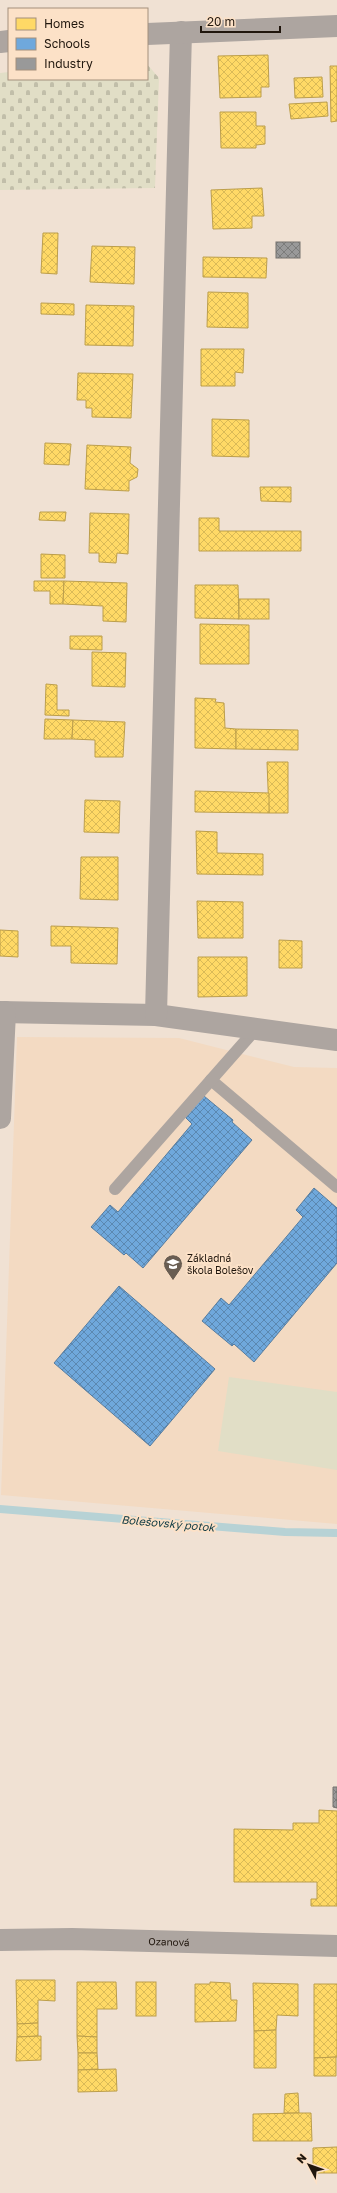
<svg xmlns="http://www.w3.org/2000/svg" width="337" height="2193" viewBox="0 0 337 2193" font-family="'Golos Text',sans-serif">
	<defs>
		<pattern id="cemetery-stones" width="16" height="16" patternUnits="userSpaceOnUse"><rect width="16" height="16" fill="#e1dec6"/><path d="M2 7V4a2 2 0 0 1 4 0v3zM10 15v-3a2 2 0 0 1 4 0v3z" fill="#c1bea9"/></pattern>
		<pattern id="homes-cross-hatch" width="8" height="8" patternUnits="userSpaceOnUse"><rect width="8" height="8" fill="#ffd966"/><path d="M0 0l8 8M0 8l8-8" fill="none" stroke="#daba57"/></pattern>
		<pattern id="schools-cross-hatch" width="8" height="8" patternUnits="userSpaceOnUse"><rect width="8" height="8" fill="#6fa8dc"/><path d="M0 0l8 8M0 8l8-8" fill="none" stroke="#5b88b1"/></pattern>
		<pattern id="industry-cross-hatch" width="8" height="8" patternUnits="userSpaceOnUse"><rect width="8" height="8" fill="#999"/><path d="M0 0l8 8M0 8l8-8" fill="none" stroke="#7c7c7b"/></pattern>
	</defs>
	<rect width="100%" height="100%" fill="#f0e1d3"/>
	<!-- built -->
	<polygon fill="#f3dac2" points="17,1037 179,1038 294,1067 337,1068 337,1524 1,1495"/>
	<!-- cemetery -->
	<polygon fill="url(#cemetery-stones)" points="147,64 159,78 155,188 0,190 0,73 9,72 9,79 147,79"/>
	<!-- green -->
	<polygon fill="#e1dec6" points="229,1377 337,1392 337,1470 218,1451"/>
	<!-- homes -->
	<g fill="url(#homes-cross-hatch)" stroke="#bc9e4b">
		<polygon points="268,55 269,87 261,87 261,97 220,98 218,56"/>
		<polygon points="330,66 337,66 337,121 331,122"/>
		<polygon points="322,77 323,97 295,98 294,78"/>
		<polygon points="327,102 328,116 291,119 289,104"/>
		<polygon points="220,112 256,112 256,126 265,126 265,144 256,145 256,148 221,148"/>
		<polygon points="262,188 264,216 252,216 252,228 213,229 211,190"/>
		<polygon points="43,233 58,233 57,274 41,273"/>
		<polygon points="92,246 135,247 134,284 90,282"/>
		<polygon points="203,257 267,258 266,278 203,277"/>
		<polygon points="208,292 248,293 248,328 207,327"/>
		<polygon points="41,303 74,304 74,315 41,314"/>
		<polygon points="86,305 134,306 133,346 85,345"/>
		<polygon points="201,349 244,349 243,373 235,372 235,386 201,386"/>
		<polygon points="78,373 133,374 131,418 92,417 92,408 86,408 86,400 77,400"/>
		<polygon points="212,419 249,420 249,457 212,456"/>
		<polygon points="45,443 71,444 69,465 44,464"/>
		<polygon points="87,445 131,447 130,463 138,469 137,477 129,481 129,491 85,489"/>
		<polygon points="260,487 291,487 291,502 261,501"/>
		<polygon points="40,512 66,512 65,521 39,520"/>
		<polygon points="90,513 129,514 128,554 117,553 116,563 99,562 99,553 89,553"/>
		<polygon points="199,518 219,518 219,531 301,531 301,551 199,551"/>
		<polygon points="41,554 65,555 65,578 41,578"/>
		<polygon points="34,581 64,581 63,604 50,604 50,591 34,591"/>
		<polygon points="64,581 127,583 126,622 103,621 103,606 63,604"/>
		<polygon points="195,585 238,585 239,619 195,618"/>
		<rect x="239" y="599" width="30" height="20"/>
		<polygon points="200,624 249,625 249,664 200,664"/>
		<polygon points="70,636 102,636 102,650 70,649"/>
		<polygon points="92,652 126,653 125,687 92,686"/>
		<polygon points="46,684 57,685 57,710 69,710 69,716 45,715"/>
		<polygon points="195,698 216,699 215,702 224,703 225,728 236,729 236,749 195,748"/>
		<polygon points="45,719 73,720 72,739 44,739"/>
		<polygon points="73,720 125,722 123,757 95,757 95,740 72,739"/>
		<polygon points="236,729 298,730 298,750 236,749"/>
		<polygon points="267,762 288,762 288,813 269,813"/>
		<polygon points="195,791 269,793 269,813 195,812"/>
		<polygon points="85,800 120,801 119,833 84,832"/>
		<polygon points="196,831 217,832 217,853 263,854 263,875 197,874"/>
		<polygon points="81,857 118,857 118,900 80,899"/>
		<polygon points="197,901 243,902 243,938 198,938"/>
		<polygon points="51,926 118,928 117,964 71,963 71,946 51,946"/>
		<polygon points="0,930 18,931 18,957 0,956"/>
		<polygon points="279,940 302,941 302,968 279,968"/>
		<polygon points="198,957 247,957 247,996 198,997"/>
		<polygon points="319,1810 337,1811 337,1906 311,1906 311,1899 317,1899 317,1882 234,1882 234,1829 293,1830 293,1823 319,1823"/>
		<polygon points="16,1980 55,1980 55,2001 38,2000 38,2023 17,2024"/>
		<polygon points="77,1982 116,1982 117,2009 97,2009 97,2037 77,2036"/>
		<rect x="136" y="1982" width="20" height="34"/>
		<polygon points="210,1982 230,1983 231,2000 237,2000 236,2021 195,2022 195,1984 210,1984"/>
		<polygon points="253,1983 298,1984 298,2016 277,2015 276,2030 254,2031"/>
		<polygon points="314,1984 337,1984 337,2057 314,2058"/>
		<polygon points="38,2023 38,2036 17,2037 17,2024"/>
		<polygon points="276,2030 276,2068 254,2068 254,2031"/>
		<polygon points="41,2036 41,2060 16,2061 17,2037"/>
		<polygon points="77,2036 97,2037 97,2053 78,2053"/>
		<polygon points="78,2053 97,2053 98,2069 78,2070"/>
		<polygon points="336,2057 336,2076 314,2076 314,2058"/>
		<polygon points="116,2069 117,2091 78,2092 78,2070"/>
		<polygon points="298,2093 299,2113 284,2113 285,2094"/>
		<polygon points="299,2113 311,2113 312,2141 253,2141 253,2114"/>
		<polygon points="337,2147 337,2173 313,2173 313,2148"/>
	</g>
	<!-- schools -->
	<g fill="url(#schools-cross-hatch)" stroke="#577c9e">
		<polygon points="204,1096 233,1120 232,1122 252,1140 143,1268 126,1253 124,1255 91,1227 110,1205 118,1212 192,1124 185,1117"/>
		<polygon points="314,1188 337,1208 337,1263 254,1362 234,1344 232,1346 202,1321 221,1298 229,1305 303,1217 296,1210"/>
		<polygon points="119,1286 215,1369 150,1446 54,1363"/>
	</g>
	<!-- industry -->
	<g fill="url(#industry-cross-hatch)" stroke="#75726f">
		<rect x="276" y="242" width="24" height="16"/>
		<polygon points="333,1787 337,1787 337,1808 333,1807"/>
	</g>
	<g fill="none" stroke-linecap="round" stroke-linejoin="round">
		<!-- stream -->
		<polyline stroke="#b7d2d5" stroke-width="8" points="0,1509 285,1532 337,1533"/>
		<!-- service -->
		<g stroke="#ada5a0" stroke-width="12">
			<polyline points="211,1080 337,1187"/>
			<polyline points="115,1189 255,1030"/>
		</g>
		<!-- minor -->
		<g stroke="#ada5a0" stroke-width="22">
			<polyline points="0,1012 156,1015 337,1040"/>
			<polyline points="156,1015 181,32"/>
			<polyline points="0,1118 5,1012"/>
			<path id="s1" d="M0,1940l72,-1 265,7"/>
		</g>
		<!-- tertiary -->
		<g stroke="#ada5a0" stroke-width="22">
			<polyline points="147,34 337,26"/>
			<polyline points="0,42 9,41"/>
		</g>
	</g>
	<!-- icons -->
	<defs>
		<symbol id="school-pin" viewBox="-11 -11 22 30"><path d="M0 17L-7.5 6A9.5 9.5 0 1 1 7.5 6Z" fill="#695d52" stroke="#fce1c7"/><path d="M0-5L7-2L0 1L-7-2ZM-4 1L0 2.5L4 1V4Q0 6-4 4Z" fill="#fff"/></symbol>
	</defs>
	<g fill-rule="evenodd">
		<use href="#school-pin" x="162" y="1253" width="22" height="30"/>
	</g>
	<g text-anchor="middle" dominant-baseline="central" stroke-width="4" stroke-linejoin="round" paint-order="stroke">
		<!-- poi labels -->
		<g font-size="10" fill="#20160d" stroke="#fce1c7" text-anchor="start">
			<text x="187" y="1258">Základná<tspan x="187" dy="12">škola Bolešov</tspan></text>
		</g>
		<!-- street labels -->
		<g font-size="10" fill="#20160d" stroke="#fce1c7">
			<text stroke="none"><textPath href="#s1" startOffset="169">Ozanová</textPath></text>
		</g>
		<!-- water labels -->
		<g font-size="11" font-style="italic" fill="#0f3a43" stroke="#fce1c7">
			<text transform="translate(168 1523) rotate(5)">Bolešovský potok</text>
		</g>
	</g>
	<!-- legend -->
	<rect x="8" y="8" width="140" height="72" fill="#fce1c7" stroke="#a4907d"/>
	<rect x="16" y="18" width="20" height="12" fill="#ffd966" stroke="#a4907d"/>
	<text x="44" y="28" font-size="12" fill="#20160d">Homes</text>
	<rect x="16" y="38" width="20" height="12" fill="#6fa8dc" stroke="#a4907d"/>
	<text x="44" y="48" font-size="12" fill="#20160d">Schools</text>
	<rect x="16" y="58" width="20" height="12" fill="#999999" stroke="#a4907d"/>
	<text x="44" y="68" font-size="12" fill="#20160d">Industry</text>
	<!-- north arrow -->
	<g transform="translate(309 2165) rotate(311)" stroke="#fce1c7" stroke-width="3" paint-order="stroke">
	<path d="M0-3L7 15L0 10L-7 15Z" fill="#20160d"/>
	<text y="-6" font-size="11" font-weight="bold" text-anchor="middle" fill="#20160d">N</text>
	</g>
	<!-- scale -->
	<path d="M201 26v6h79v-6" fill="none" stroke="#20160d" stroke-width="2"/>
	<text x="207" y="26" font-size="12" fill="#20160d" stroke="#fce1c7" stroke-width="3" paint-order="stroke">20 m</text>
</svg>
